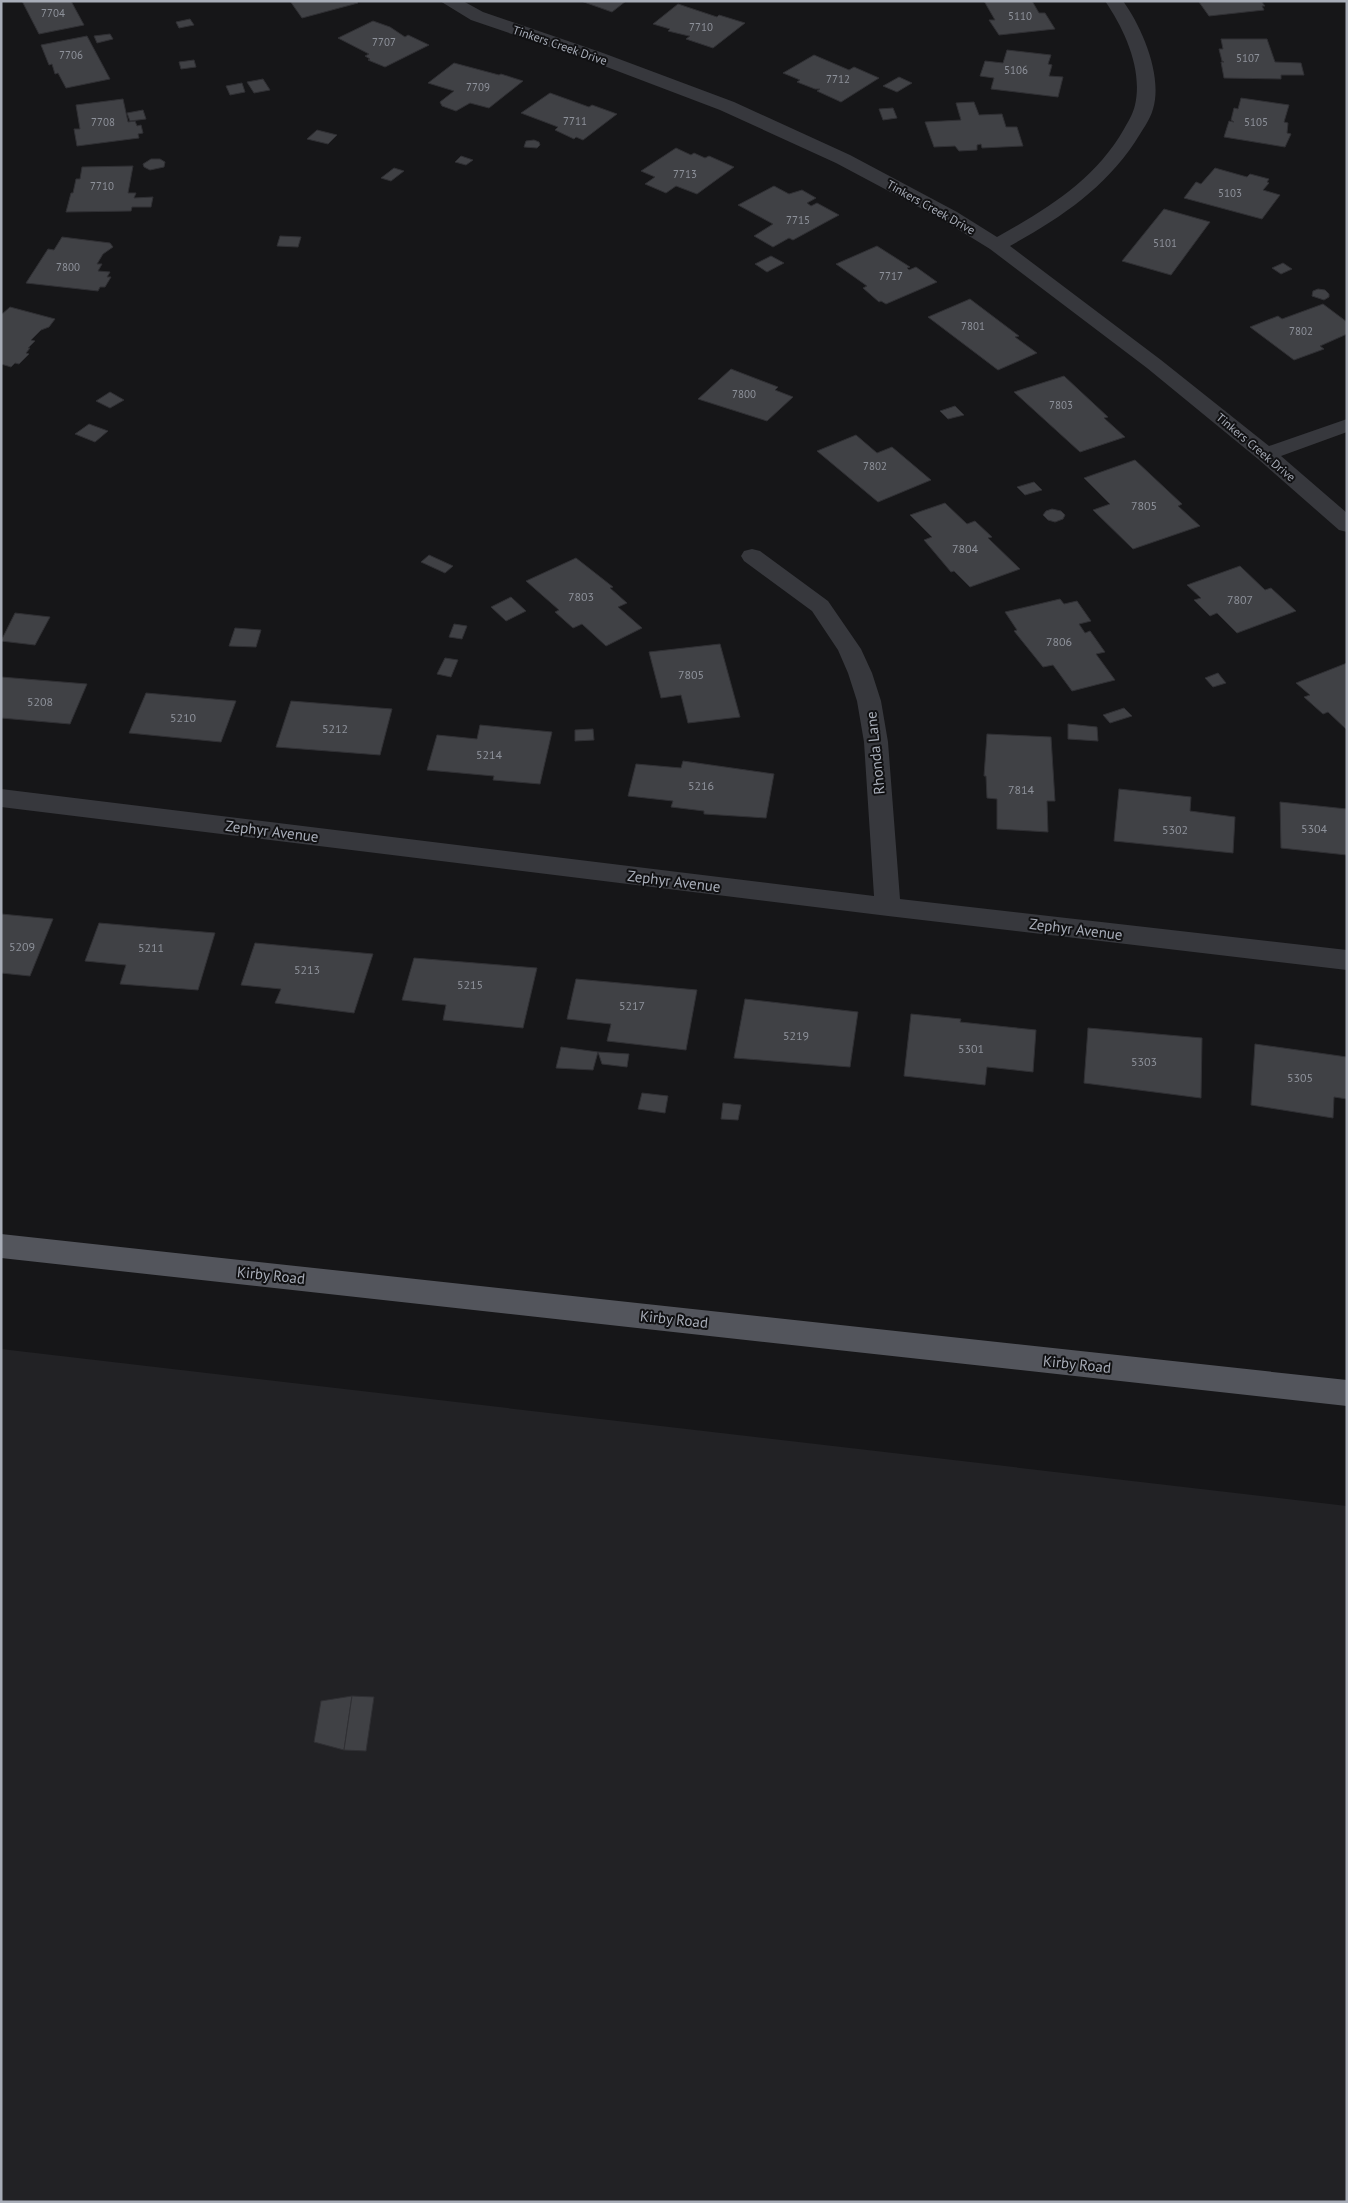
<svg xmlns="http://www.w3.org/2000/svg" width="1348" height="2203" viewBox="0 0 1348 2203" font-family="'PT Sans',sans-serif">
	<rect width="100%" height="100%" fill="#161618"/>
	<!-- built -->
	<polygon fill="#222225" points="1,1349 1347,1506 1347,2202 1,2202"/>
	<!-- building -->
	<g fill="#404145" stroke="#303034">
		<polygon points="22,1 71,1 84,25 39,34"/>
		<polygon points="290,1 356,1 358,3 302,18"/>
		<polygon points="581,1 626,1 612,12"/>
		<polygon points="984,1 1032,1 1039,13 1045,13 1055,29 999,35 989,20 995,20"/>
		<polygon points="1261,1 1265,6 1262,6 1264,10 1209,16 1199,2"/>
		<polygon points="678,4 717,17 719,15 745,23 713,48 686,39 690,36 689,36 668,31 670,29 653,24"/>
		<polygon points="190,19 194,25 179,28 176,22"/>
		<polygon points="373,21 390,27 405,37 408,35 429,45 385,67 368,60 370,59 365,56 369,54 338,38"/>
		<polygon points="110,34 113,39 97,43 94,36"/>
		<polygon points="87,36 110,79 66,88 58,73 55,74 52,64 49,65 41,45"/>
		<polygon points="1221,39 1267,39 1275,62 1301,63 1304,75 1281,75 1281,79 1224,78 1221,62 1224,62 1222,61 1219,49 1223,49"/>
		<polygon points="1007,50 1051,55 1048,64 1052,65 1049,76 1063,77 1058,97 991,89 994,78 980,76 985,61 1003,63"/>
		<polygon points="814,55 849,70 854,67 879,78 841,102 817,91 820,89 815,89 797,82 800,80 783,73"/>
		<polygon points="194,60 196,67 181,69 179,62"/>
		<polygon points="454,63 499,75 501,74 523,81 489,108 470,103 456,111 442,106 440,102 454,91 428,83"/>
		<polygon points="899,77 912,83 897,92 883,86"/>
		<polygon points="263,79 270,90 254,93 247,82"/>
		<polygon points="242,83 245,92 230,95 226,86"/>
		<polygon points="550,93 589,107 592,105 617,114 583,140 576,137 574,139 555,130 558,127 521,113"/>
		<polygon points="1241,98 1289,105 1284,122 1288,123 1287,133 1291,134 1285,147 1224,137 1229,121 1234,122 1231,120 1234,108 1238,109"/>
		<polygon points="123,99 128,122 135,121 137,126 141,125 143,133 138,134 139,138 77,146 74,129 80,129 76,105"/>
		<polygon points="974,102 979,115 1002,114 1006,127 1017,127 1023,146 982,148 981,144 977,145 977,150 959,151 955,146 934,147 925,122 961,120 956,103"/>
		<polygon points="893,108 897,118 883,120 879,109"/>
		<polygon points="143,110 146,119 130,121 127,113"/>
		<polygon points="317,130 337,135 328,144 307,139"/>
		<polygon points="534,140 539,142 540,145 537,148 524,147 526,141"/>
		<polygon points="676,148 691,155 694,153 705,158 709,156 734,167 697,194 676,186 666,193 645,184 655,177 641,171"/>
		<polygon points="461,156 473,160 466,165 455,162"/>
		<polygon points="151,159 160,159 165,162 164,167 150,170 144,167 143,164"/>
		<polygon points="133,166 128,193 136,193 134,198 153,197 151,207 132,207 131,211 66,212 71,193 73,193 76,179 80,179 82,167"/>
		<polygon points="394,168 404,171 391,181 381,178"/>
		<polygon points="1215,168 1247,177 1250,174 1269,179 1267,182 1269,183 1263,190 1280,195 1262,219 1184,198 1196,182 1201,184"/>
		<polygon points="774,186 789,194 802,190 816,198 807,203 811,206 817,203 839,215 793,240 789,238 773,247 754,236 773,224 738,205"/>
		<polygon points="1164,209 1210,222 1171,275 1122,261"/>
		<polygon points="280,236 301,237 298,247 277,246"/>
		<polygon points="62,237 110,243 113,247 103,254 97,264 102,264 98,271 110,272 107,277 111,277 105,287 100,287 98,291 26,283 48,249 54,250"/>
		<polygon points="877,246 910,267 907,268 909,270 916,267 937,282 886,304 881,301 879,302 863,288 867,286 836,264"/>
		<polygon points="771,256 784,263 767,272 755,264"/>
		<polygon points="1283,263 1292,269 1281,274 1272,268"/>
		<polygon points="1318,289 1325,290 1329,294 1329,297 1324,300 1312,296 1313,291"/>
		<polygon points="970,299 1019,336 1015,337 1037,353 998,370 928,317"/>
		<polygon points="1323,304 1347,322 1347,334 1320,346 1324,349 1294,360 1250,327 1278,316 1282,319"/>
		<polygon points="10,307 55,319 49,327 41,330 31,340 35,341 28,348 30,348 26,353 29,354 19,364 15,363 11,367 1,364 1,315"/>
		<polygon points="731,369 778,387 775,390 793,397 767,421 698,399"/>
		<polygon points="1064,376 1108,417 1104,418 1125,437 1080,452 1014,392"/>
		<polygon points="110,392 124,400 110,408 96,401"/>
		<polygon points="955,406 964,415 948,419 940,411"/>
		<polygon points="89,424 108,431 95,442 75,434"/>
		<polygon points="856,435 877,453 892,447 931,480 878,502 817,451"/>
		<polygon points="1135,460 1182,504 1178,506 1200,526 1133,549 1093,510 1110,504 1084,478"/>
		<polygon points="1034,482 1042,490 1025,495 1017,487"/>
		<polygon points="945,503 967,524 975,521 992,537 988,538 1020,569 970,587 954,571 951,572 924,540 932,537 910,515"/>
		<polygon points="1052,509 1061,511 1065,515 1063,519 1055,522 1048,520 1043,515 1046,511"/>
		<polygon points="429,555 453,566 445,573 421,562"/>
		<polygon points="576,558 613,587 610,588 627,603 618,607 642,628 606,646 582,624 573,628 555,612 559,610 526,581"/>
		<polygon points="1240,566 1265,590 1271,588 1296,611 1237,633 1217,613 1210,616 1194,600 1201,598 1187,585"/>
		<polygon points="511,597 526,611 506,621 491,607"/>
		<polygon points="1060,599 1064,604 1077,601 1091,621 1079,624 1085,633 1090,631 1105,652 1096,654 1115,680 1072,691 1053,665 1043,667 1014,631 1017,630 1005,612"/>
		<polygon points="15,613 50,617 35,645 1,641"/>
		<polygon points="454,624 467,626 462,639 449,637"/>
		<polygon points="235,628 261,630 256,647 229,646"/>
		<polygon points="720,644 740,717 688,723 681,695 661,698 649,652"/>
		<polygon points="445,658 458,660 451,677 437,674"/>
		<polygon points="1347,663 1347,730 1328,712 1323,714 1304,697 1310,695 1296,683"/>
		<polygon points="1218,673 1226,683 1213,687 1205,678"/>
		<polygon points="1,677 87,684 70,724 1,718"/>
		<polygon points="146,693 236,701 221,742 129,733"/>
		<polygon points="291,701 392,709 380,755 276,747"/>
		<polygon points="1124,708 1132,716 1110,723 1103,715"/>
		<polygon points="1068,724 1097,727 1098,741 1068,739"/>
		<polygon points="480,725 552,732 540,784 493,780 494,776 427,770 437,735 477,739"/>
		<polygon points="593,729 594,740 575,741 575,730"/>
		<polygon points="987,734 1051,737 1055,801 1047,801 1048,832 997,829 997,799 987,798 986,776 984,776"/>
		<polygon points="683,761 774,774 766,818 704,814 704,811 671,807 673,801 628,796 636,764 681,768"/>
		<polygon points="1119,789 1191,797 1190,811 1235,817 1233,853 1114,841"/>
		<polygon points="1280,802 1347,809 1347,855 1281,848"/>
		<polygon points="1,914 53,919 30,976 1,973"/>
		<polygon points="99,923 215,933 198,990 120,984 126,965 85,961"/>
		<polygon points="255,943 373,954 354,1013 275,1003 281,989 241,985"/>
		<polygon points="414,958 537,968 523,1028 443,1020 446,1005 402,1000"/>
		<polygon points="576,979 697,990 686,1050 607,1041 611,1024 567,1019"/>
		<polygon points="745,999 858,1012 850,1067 734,1058"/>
		<polygon points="911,1014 961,1019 960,1022 1036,1030 1033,1072 987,1067 985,1085 904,1076"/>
		<polygon points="1088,1028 1202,1038 1201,1098 1084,1083"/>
		<polygon points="1255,1044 1347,1057 1347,1099 1334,1097 1333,1118 1251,1105"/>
		<polygon points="561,1047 598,1052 593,1070 556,1068"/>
		<polygon points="598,1052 629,1054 627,1067 602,1064"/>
		<polygon points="642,1093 668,1096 665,1113 638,1109"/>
		<polygon points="723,1103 741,1105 738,1120 721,1119"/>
		<polygon points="352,1696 344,1750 314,1742 321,1701"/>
		<polygon points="352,1696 374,1697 366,1751 344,1750"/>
	</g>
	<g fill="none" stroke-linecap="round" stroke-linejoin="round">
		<!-- minor -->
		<g fill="#37383d" fill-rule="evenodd">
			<path d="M440,1h23l20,11 120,41 131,49 116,53 107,57 40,25c50,-28 98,-57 127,-108 4,-7 9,-15 11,-24 8,-35 -10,-75 -30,-104h18c19,26 40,75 30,108 -3,11 -12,23 -18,33 -32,48 -75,76 -125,104l151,114 108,86 78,-27v13l-66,24 66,57v19l-8,-2 -81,-71 -111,-91 -157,-119 -47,-29 -107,-57 -116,-53 -129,-49 -120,-41z"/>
			<polygon points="752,549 760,551 828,601 861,649 872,673 881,701 888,742 900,899 1347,950 1347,970 888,916 1,807 1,789 874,896 864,742 857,701 848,673 838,650 812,611 744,561 741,556 744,551"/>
		</g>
		<!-- major -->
		<polygon fill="#53555c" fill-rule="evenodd" points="1,1234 1347,1380 1347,1406 1,1258"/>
	</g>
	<g text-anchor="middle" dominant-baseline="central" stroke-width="4" stroke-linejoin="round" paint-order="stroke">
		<!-- far-number labels -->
		<g font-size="11" fill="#8e929b">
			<text x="53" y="13">7704</text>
			<text x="1020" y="16">5110</text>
			<text x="701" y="27">7710</text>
			<text x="384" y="42">7707</text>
			<text x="71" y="55">7706</text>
			<text x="1248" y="58">5107</text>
			<text x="1016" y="70">5106</text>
			<text x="838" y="79">7712</text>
			<text x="478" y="87">7709</text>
			<text x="575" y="121">7711</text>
			<text x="103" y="122">7708</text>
			<text x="1256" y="122">5105</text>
			<text x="685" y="174">7713</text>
			<text x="102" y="186">7710</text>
			<text x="1230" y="193">5103</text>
			<text x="798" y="220">7715</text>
			<text x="1165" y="243">5101</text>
			<text x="68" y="267">7800</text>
			<text x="891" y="276">7717</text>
			<text x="973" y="326">7801</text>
			<text x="1301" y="331">7802</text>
			<text x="744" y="394">7800</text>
			<text x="1061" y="405">7803</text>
			<text x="875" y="466">7802</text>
		</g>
		<!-- far-street labels -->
		<g font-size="12" fill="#a8adb8" stroke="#111113">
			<text transform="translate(560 45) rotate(19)">Tinkers Creek Drive</text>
			<text transform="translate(931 207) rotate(29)">Tinkers Creek Drive</text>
			<text transform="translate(1256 447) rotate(40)">Tinkers Creek Drive</text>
		</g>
		<!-- number labels -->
		<g font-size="12" fill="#8e929b">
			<text x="1144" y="505">7805</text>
			<text x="965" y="548">7804</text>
			<text x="581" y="596">7803</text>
			<text x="1240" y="599">7807</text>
			<text x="1059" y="641">7806</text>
			<text x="691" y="674">7805</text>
			<text x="40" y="701">5208</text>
			<text x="183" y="717">5210</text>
			<text x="335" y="728">5212</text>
			<text x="489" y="754">5214</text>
			<text x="701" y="785">5216</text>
			<text x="1021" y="789">7814</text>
			<text x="1314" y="828">5304</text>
			<text x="1175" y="829">5302</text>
			<text x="22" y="946">5209</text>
			<text x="151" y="947">5211</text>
			<text x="307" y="969">5213</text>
			<text x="470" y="984">5215</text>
			<text x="632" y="1005">5217</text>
			<text x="796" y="1035">5219</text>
			<text x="971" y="1048">5301</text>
			<text x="1144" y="1061">5303</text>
			<text x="1300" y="1077">5305</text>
		</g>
		<!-- street labels -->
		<g font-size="15" fill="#a8adb8" stroke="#111113">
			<text transform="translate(875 753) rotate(-96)">Rhonda Lane</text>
			<text transform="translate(272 831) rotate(7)">Zephyr Avenue</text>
			<text transform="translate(674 881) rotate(7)">Zephyr Avenue</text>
			<text transform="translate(1076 929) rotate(7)">Zephyr Avenue</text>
			<text transform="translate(271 1275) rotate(6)">Kirby Road</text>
			<text transform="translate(674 1319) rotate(6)">Kirby Road</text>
			<text transform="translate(1077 1364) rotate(6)">Kirby Road</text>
		</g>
	</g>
	<!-- border -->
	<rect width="1348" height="2203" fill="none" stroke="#a8adb8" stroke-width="5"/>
</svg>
